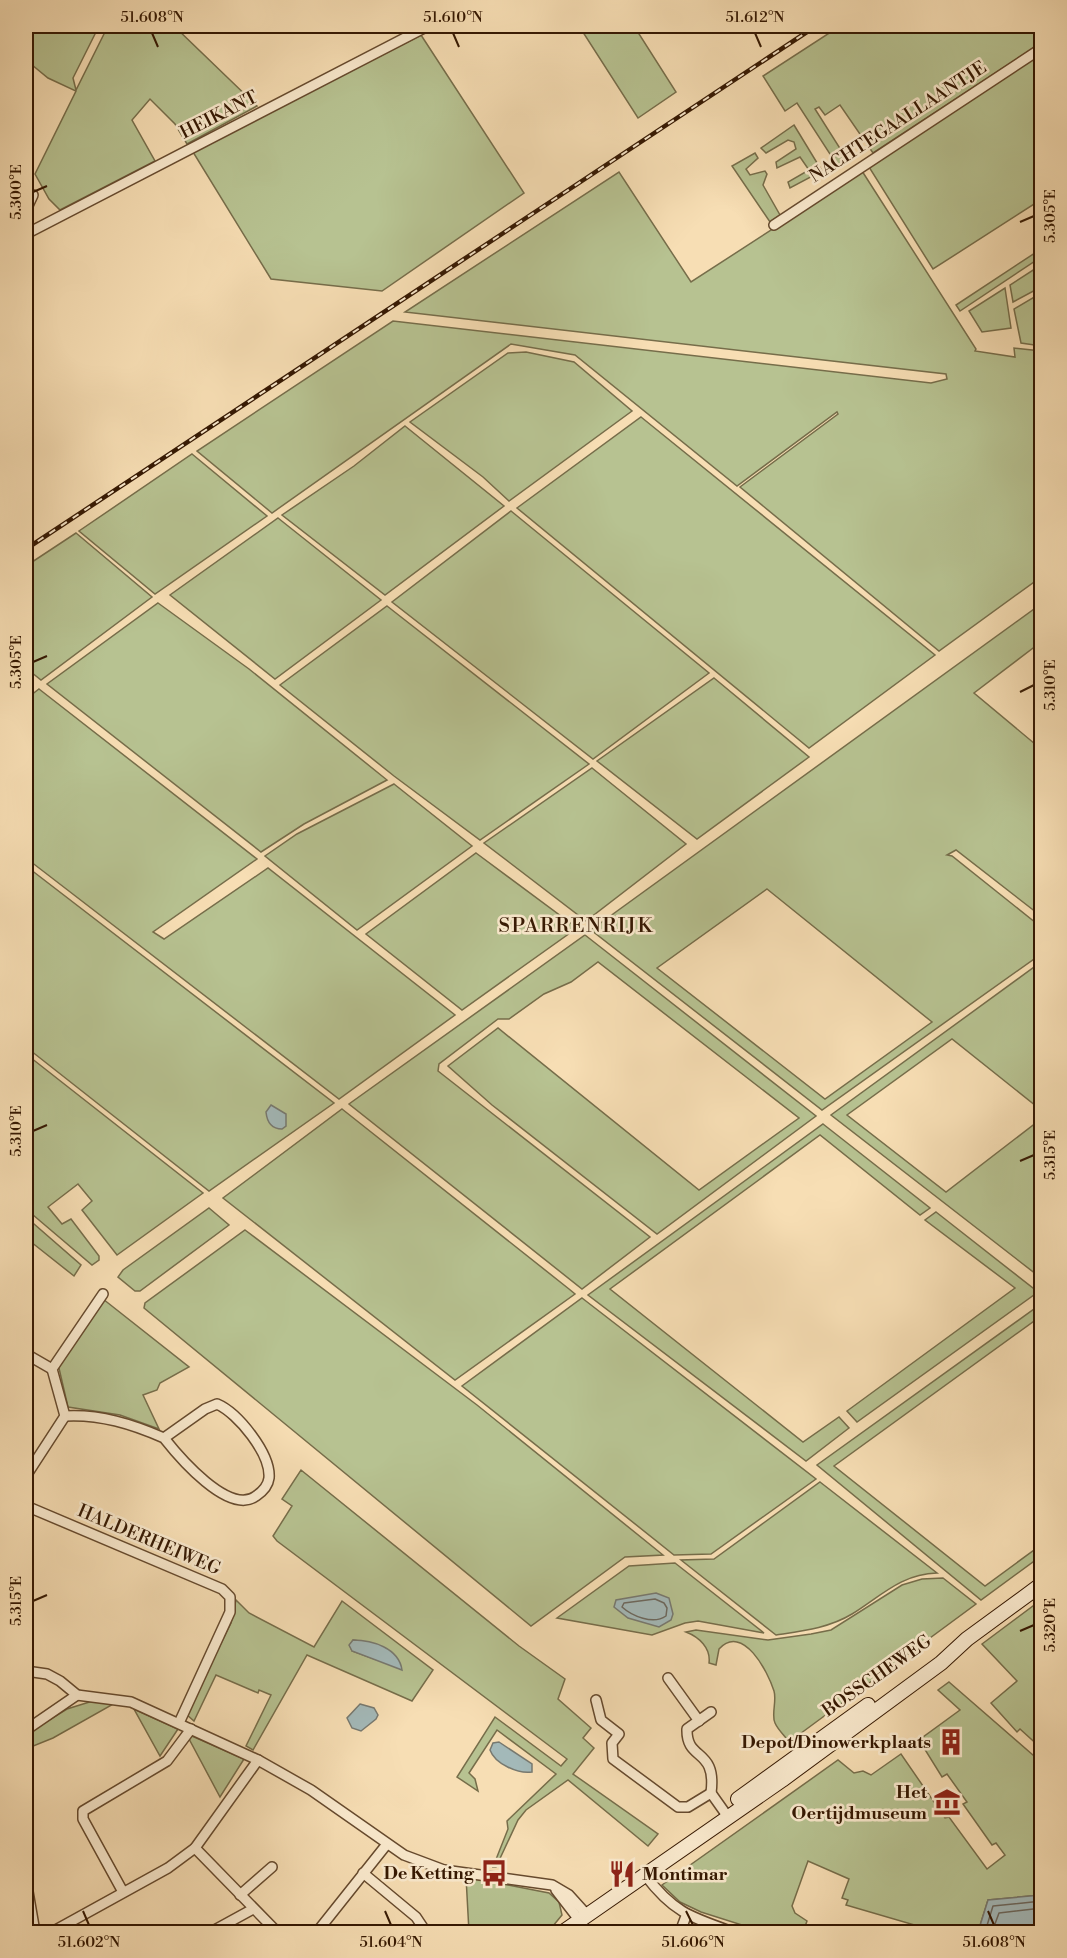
<svg xmlns="http://www.w3.org/2000/svg" width="1067" height="1958" viewBox="0 0 1067 1958" font-family="'Libre Bodoni',serif">
	<rect width="100%" height="100%" fill="#f7deb4"/>
	<filter id="stains"><feTurbulence type="fractalNoise" baseFrequency=".00333" numOctaves="4"/><feColorMatrix values="0 0 0 0 .2 0 0 0 0 .09 0 0 0 0 .02 0 0 0 .5 -.17"/></filter>
	<radialGradient id="worn" r=".72"><stop offset=".6" stop-color="#630" stop-opacity="0"/><stop offset="1" stop-color="#630" stop-opacity=".3"/></radialGradient>
	<!-- green -->
	<g fill="#b7c291" stroke="#766d4a" stroke-width="1.5" fill-rule="evenodd">
		<polygon points="26,26 99,26 73,78 76,90 108,26 174,26 257,106 187,144 175,124 150,99 132,120 155,161 60,210 49,199 35,174 76,91 48,78 26,60"/>
		<polygon points="579,26 634,26 676,92 638,118"/>
		<polygon points="840,26 1041,26 1041,43 873,153 840,105 825,115 819,107 815,109 848,161 839,168 797,103 785,111 763,76"/>
		<polygon points="421,35 524,193 382,291 271,279 193,152"/>
		<polygon points="1041,53 1042,199 933,269 869,167"/>
		<polygon points="794,125 822,171 790,188 788,182 809,170 800,157 777,168 776,162 796,149 794,142 788,140 766,153 761,148"/>
		<polygon points="755,153 758,158 746,169 750,175 765,171 767,174 763,185 780,215 770,222 732,166"/>
		<polygon points="862,171 976,349 975,351 1015,357 1014,348 1041,351 1041,577 939,651 740,487 838,414 837,412 737,486 575,355 511,344 272,513 197,451 393,321 931,383 947,379 946,374 405,312 619,172 691,282"/>
		<polygon points="1041,249 1041,257 960,311 956,305"/>
		<polygon points="1041,265 1041,287 1013,302 1010,285"/>
		<polygon points="1005,288 1011,328 982,332 969,311"/>
		<polygon points="1041,293 1041,346 1021,343 1014,309"/>
		<polygon points="526,352 574,362 632,411 509,501 483,477 410,422 508,353"/>
		<polygon points="641,417 935,655 809,748 517,508"/>
		<polygon points="405,426 504,506 385,595 282,515 354,466"/>
		<polygon points="192,454 267,516 155,594 79,531"/>
		<polygon points="511,511 709,673 593,759 392,602"/>
		<polygon points="278,518 381,600 275,679 170,595"/>
		<polygon points="76,533 152,597 41,680 26,668 26,566"/>
		<polygon points="158,603 249,669 387,780 304,824 261,852 47,684"/>
		<path d="M1041,604v38l-67,51 67,56v167l-85,-66 -9,5 5,1 89,71v27l-219,156 -231,-180zM767,889l165,133 -107,77 -168,-131z"/>
		<polygon points="387,606 589,764 480,840 394,776 280,685"/>
		<polygon points="714,678 809,757 697,839 597,761"/>
		<polygon points="39,689 257,859 153,932 164,939 268,868 455,1015 339,1099 26,858 26,699"/>
		<polygon points="592,768 686,844 586,921 484,843"/>
		<polygon points="394,784 472,846 357,930 265,856 297,834"/>
		<polygon points="476,853 577,928 462,1010 366,934"/>
		<polygon points="26,866 334,1103 209,1191 26,1047"/>
		<polygon points="585,935 816,1116 657,1234 492,1105 448,1066 498,1028 699,1190 799,1118 598,962 571,982 544,994 509,1019 498,1019 439,1064 438,1071 650,1237 582,1289 349,1104"/>
		<polygon points="1041,962 1041,1110 952,1039 847,1115 946,1192 1041,1119 1041,1278 831,1115"/>
		<polygon points="26,1054 203,1193 117,1255 82,1210 92,1201 78,1184 48,1207 62,1224 71,1219 99,1256 99,1260 92,1265 26,1209"/>
		<polygon points="342,1109 569,1289 575,1294 455,1380 223,1198"/>
		<polygon points="823,1124 930,1208 920,1215 820,1135 610,1289 803,1442 839,1417 849,1428 806,1461 588,1295"/>
		<polygon points="209,1208 229,1225 140,1291 135,1291 118,1277 123,1270"/>
		<polygon points="936,1212 1038,1292 857,1422 847,1411 1015,1288 925,1220"/>
		<polygon points="26,1217 81,1265 74,1276 26,1238"/>
		<polygon points="245,1230 477,1405 663,1555 625,1557 531,1626 144,1308 145,1303"/>
		<polygon points="582,1298 816,1479 711,1554 674,1555 462,1386"/>
		<polygon points="103,1299 189,1367 160,1383 157,1390 143,1395 159,1429 120,1415 68,1407 58,1364"/>
		<polygon points="1041,1304 1041,1316 834,1466 985,1586 1041,1545 1041,1556 981,1600 817,1465"/>
		<polygon points="301,1470 519,1646 565,1679 558,1699 591,1728 583,1738 594,1748 573,1774 658,1834 648,1846 568,1780 526,1810 518,1820 496,1867 493,1867 508,1829 507,1821 556,1774 497,1730 469,1773 475,1779 478,1791 457,1777 495,1717 561,1766 567,1759 277,1541 273,1536 292,1506 282,1499"/>
		<path d="M820,1482l117,91c-36,1 -56,23 -85,41 -23,14 -50,17 -76,21l-95,-75 33,-1z"/>
		<polygon points="675,1563 764,1633 698,1621 685,1623 652,1635 557,1618 629,1566"/>
		<path d="M943,1578l33,26 -187,138c-4,-6 -11,-12 -14,-19 -4,-8 2,-22 -1,-32 -6,-19 -31,-68 -55,-42l-3,16 -7,-2c2,-15 -10,-26 -23,-31l10,-2 72,10 43,-6 20,-4 71,-45 20,-6z"/>
		<path d="M236,1600l13,13 65,34 28,-46 91,69 -21,31 -105,-46 -54,95 -7,-4 25,-51 -12,-5 -1,3 -42,-18 -22,46 -8,-7 45,-91zM353,1640l12,2 9,17 -22,-8 -2,-6z"/>
		<polygon points="1041,1600 1041,1748 1020,1729 1017,1732 991,1703 1017,1681 982,1644"/>
		<polygon points="949,1682 1041,1762 1041,1895 988,1900 978,1932 917,1932 918,1926 846,1905 848,1900 842,1898 849,1879 808,1861 792,1906 795,1913 807,1921 803,1932 764,1932 701,1912 680,1902 662,1885 838,1760 854,1773 863,1771 871,1775 901,1754 945,1818 949,1817 987,1869 1005,1855 996,1843 992,1845 963,1804 967,1802 947,1774 942,1777 919,1740 960,1710 938,1690"/>
		<polygon points="99,1699 117,1702 53,1738 26,1749 26,1734 67,1709"/>
		<polygon points="134,1709 178,1729 160,1756"/>
		<polygon points="192,1736 244,1759 220,1797 188,1737"/>
		<polygon points="466,1877 549,1893 559,1902 562,1915 548,1932 469,1932"/>
	</g>
	<!-- water -->
	<g fill="#a3b9b9" stroke="#777970" stroke-width="1.5">
		<path d="M271,1105l15,9v12l-4,3c-11,0 -15,-7 -16,-17z"/>
		<polygon points="656,1593 669,1598 673,1614 671,1620 659,1627 628,1618 614,1607 616,1600"/>
		<path d="M353,1640c19,0 46,8 49,30l-50,-19 -3,-6z"/>
		<polygon points="360,1704 374,1708 378,1715 376,1719 361,1731 352,1728 347,1718"/>
		<path d="M499,1742l33,22v8c-14,2 -37,-8 -42,-22l3,-7z"/>
		<polygon points="1041,1895 1041,1932 978,1932 988,1900"/>
	</g>
	<g fill="none" stroke-linecap="round" stroke-linejoin="round">
		<!-- shore -->
		<g stroke="#6c685e" stroke-width="1.5">
			<path d="M655,1599l9,4 3,5 -1,8c-13,9 -34,0 -44,-9l2,-4z"/>
			<polyline points="985,1932 993,1906 1042,1901"/>
			<polyline points="992,1932 999,1913 1042,1908"/>
		</g>
		<defs>
			<g id="minor">
				<polyline points="26,210 33,195"/>
				<polyline points="774,225 1042,48"/>
				<polyline points="26,234 428,26"/>
				<polyline points="26,1354 52,1369"/>
				<path d="M65,1416c35,-2 67,8 99,22l41,-29 12,-5c21,9 54,50 52,74 -1,8 -7,14 -13,18 -27,20 -77,-39 -92,-58"/>
				<polyline points="26,1476 65,1416 52,1369 103,1294"/>
				<polyline points="26,1506 222,1589 230,1597 230,1612 179,1723"/>
				<polyline points="26,1671 47,1674 60,1681 77,1695 131,1702 258,1760 311,1790 404,1855 444,1870 552,1885 569,1895 588,1916"/>
				<polyline points="668,1678 699,1721"/>
				<polyline points="596,1700 601,1720 619,1734 612,1743 613,1759 678,1807 688,1807 711,1793 728,1817"/>
				<path d="M711,1712l-24,17c-1,33 30,18 24,64"/>
				<polyline points="26,1730 77,1695"/>
				<polyline points="195,1848 277,1932"/>
				<polyline points="363,1873 416,1917 426,1932"/>
				<path d="M645,1875c28,37 45,42 88,57"/>
				<polyline points="26,1880 35,1932"/>
				<polyline points="556,1890 580,1921"/>
				<polyline points="123,1892 83,1819 83,1811 167,1761 191,1729"/>
				<polyline points="240,1895 272,1867"/>
				<polyline points="52,1932 168,1868 195,1848 258,1760"/>
				<polyline points="211,1932 253,1909"/>
				<polyline points="317,1932 387,1844"/>
				<polyline points="680,1932 686,1916"/>
			</g>
			<g id="secondary">
				<polyline points="738,1799 868,1705"/>
				<polyline points="563,1932 782,1780 941,1663 967,1639 1042,1584"/>
			</g>
		</defs>
		<!-- minor casing -->
		<use href="#minor" stroke="#664a2e" stroke-width="12"/>
		<!-- secondary casing -->
		<use href="#secondary" stroke="#351802" stroke-width="16"/>
		<!-- minor -->
		<use href="#minor" stroke="#faeace" stroke-width="9"/>
		<!-- secondary -->
		<use href="#secondary" stroke="#faeace" stroke-width="14"/>
		<defs>
			<polyline id="rail" points="26,549 816,26"/>
		</defs>
		<!-- rail casing -->
		<use href="#rail" stroke="#351802" stroke-width="4.5"/>
		<!-- rail -->
		<use href="#rail" stroke="#faeace" stroke-width="2" stroke-dasharray="7" stroke-linecap="butt"/>
	</g>
	<!-- ticks -->
	<path fill="none" stroke="#351802" stroke-width="2" d="M152,33l6,14M453,33l6,14M755,33l6,14M33,192l14,-6M1020,222l14,-6M33,662l14,-6M1020,692l14,-7M33,1131l14,-6M1020,1161l14,-6M33,1601l14,-6M1020,1631l14,-6M83,1911l6,14M385,1911l6,14M686,1911l7,14M988,1911l6,14"/>
	<!-- icons -->
	<defs>
		<symbol id="building-bare" viewBox="-9 -9 18 18"><path d="M-4-6H4V6H1V3H-1V6H-4ZM-2.5-4.3h1.7v1.8h-1.7ZM.8-4.3h1.7v1.8H.8ZM-2.5-1h1.7V.8h-1.7ZM.8-1h1.7V.8H.8Z" fill="#8f2418" stroke="#faeace" stroke-width="2.5" paint-order="stroke"/></symbol>
		<symbol id="museum-bare" viewBox="-9 -9 18 18"><path d="M0-6L6-3V-2H-6V-3ZM-5-1h2V3h-2ZM-1-1h2V3h-2ZM3-1h2V3H3ZM-6 4H6V6H-6Z" fill="#8f2418" stroke="#faeace" stroke-width="2.5" paint-order="stroke"/></symbol>
		<symbol id="bus-bare" viewBox="-9 -9 18 18"><path d="M-5-6H5V4H4V6H2V4H-2V6H-4V4H-5ZM-3.5-4V0h7V-4ZM-3.5 1.2v1.5H-2V1.2ZM2 1.2v1.5H3.5V1.2Z" fill="#8f2418" stroke="#faeace" stroke-width="2.5" paint-order="stroke"/></symbol>
		<symbol id="restaurant-bare" viewBox="-9 -9 18 18"><path d="M-5-6h1v4h1v-4h1v4h1v-4h1v5L-1.5 .5V6h-2V.5L-5-1ZM5-6V6H3V1.5H1.5Q1.5-4 5-6Z" fill="#8f2418" stroke="#faeace" stroke-width="2.5" paint-order="stroke"/></symbol>
	</defs>
	<g fill-rule="evenodd">
		<use href="#building-bare" x="932" y="1723" width="38" height="38"/>
		<use href="#museum-bare" x="928" y="1783" width="38" height="38"/>
		<use href="#bus-bare" x="475" y="1854" width="38" height="38"/>
		<use href="#restaurant-bare" x="603" y="1855" width="38" height="38"/>
	</g>
	<g text-anchor="middle" dominant-baseline="central" stroke-width="5" stroke-linejoin="round" paint-order="stroke">
		<!-- street labels -->
		<g font-size="18" fill="#351802" stroke="#faeace">
			<text transform="translate(219 115) rotate(-27)">HEIKANT</text>
			<text transform="translate(898 122) rotate(-33)">NACHTEGAALLAANTJE</text>
			<text transform="translate(149 1540) rotate(23)">HALDERHEIWEG</text>
			<text transform="translate(877 1676) rotate(-35)">BOSSCHEWEG</text>
		</g>
		<!-- poi labels -->
		<g font-size="18" font-weight="bold" fill="#351802" stroke="#faeace" text-anchor="end">
			<text x="931" y="1742">Depot/Dinowerkplaats</text>
			<text x="927" y="1792">Het<tspan x="927" dy="21">Oertijdmuseum</tspan></text>
			<text x="474" y="1873">De Ketting</text>
			<text x="642" y="1874" text-anchor="start">Montimar</text>
		</g>
		<!-- neighbourhood labels -->
		<g font-size="20" letter-spacing="1.5" fill="#351802" stroke="#faeace">
			<text x="576" y="926">SPARRENRIJK</text>
		</g>
	</g>
	<!-- margin -->
	<rect width="1067" height="1958" fill="none" stroke="#f7deb4" stroke-width="66"/>
	<rect x="33" y="33" width="1001" height="1892" fill="none" stroke="#351802" stroke-width="2"/>
	<g font-size="15" text-anchor="middle" fill="#351802">
		<text x="152" y="22">51.608°N</text>
		<text x="453" y="22">51.610°N</text>
		<text x="755" y="22">51.612°N</text>
		<text transform="translate(16 192) rotate(-90)" y="5">5.300°E</text>
		<text transform="translate(1050 216) rotate(-90)" y="5">5.305°E</text>
		<text transform="translate(16 662) rotate(-90)" y="5">5.305°E</text>
		<text transform="translate(1050 685) rotate(-90)" y="5">5.310°E</text>
		<text transform="translate(16 1131) rotate(-90)" y="5">5.310°E</text>
		<text transform="translate(1050 1155) rotate(-90)" y="5">5.315°E</text>
		<text transform="translate(16 1601) rotate(-90)" y="5">5.315°E</text>
		<text transform="translate(1050 1625) rotate(-90)" y="5">5.320°E</text>
		<text x="89" y="1947">51.602°N</text>
		<text x="391" y="1947">51.604°N</text>
		<text x="693" y="1947">51.606°N</text>
		<text x="994" y="1947">51.608°N</text>
	</g>
	<rect width="100%" height="100%" filter="url(#stains)"/>
	<rect width="100%" height="100%" fill="url(#worn)"/>
</svg>
